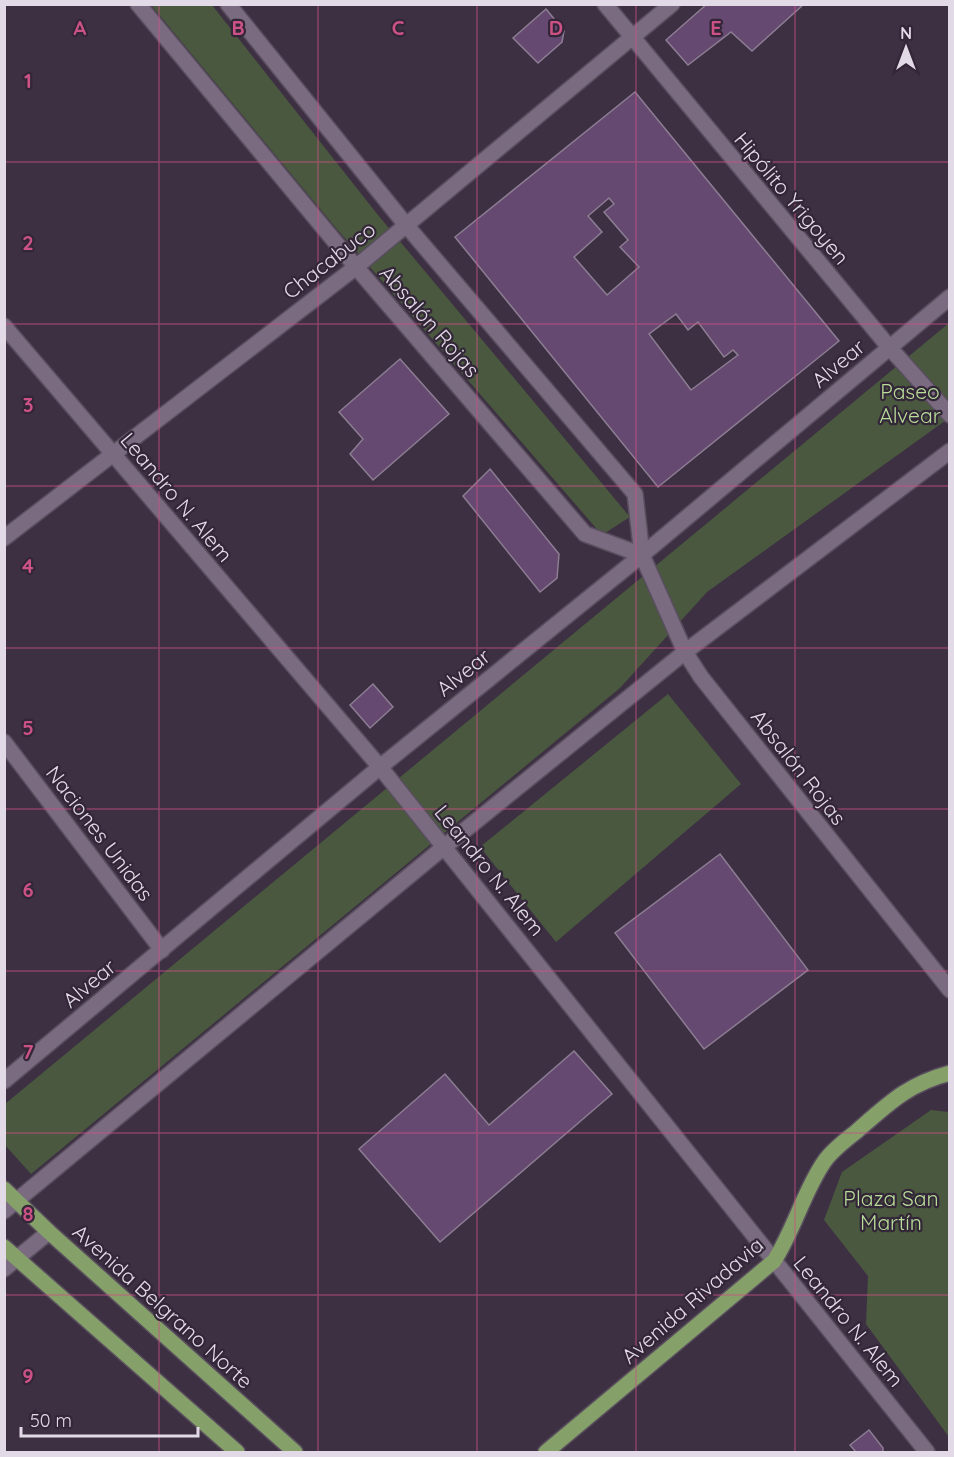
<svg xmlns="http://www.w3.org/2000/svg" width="954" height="1457" viewBox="0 0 954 1457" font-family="Quicksand,sans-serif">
	<rect width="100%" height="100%" fill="#3d3043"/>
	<!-- green -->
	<g fill="#49583e">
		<polygon points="151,5 212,5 378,215 630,517 602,535 336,228"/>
		<polygon points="949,323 949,418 707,592 620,688 31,1174 5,1145 5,1104"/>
		<polygon points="668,694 741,784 556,942 480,847"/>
		<polygon points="931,1110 949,1112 949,1437 866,1324 868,1276 824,1220 842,1172"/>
	</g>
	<!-- building -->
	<g fill="#654970" stroke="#8c7d93" stroke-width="1.5" fill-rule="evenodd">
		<polygon points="707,4 804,4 752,51 731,32 688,65 666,40"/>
		<polygon points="546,9 564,31 562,42 538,63 513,38"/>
		<path d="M635,92l204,249 -181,146 -203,-250zM609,198l5,6 -10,8 24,28 -8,7 19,20 -32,28 -33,-38 28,-25 -14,-16zM676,314l12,16 10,-8 26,35 9,-7 5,5 -47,35 -42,-56z"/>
		<polygon points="400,359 449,414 373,480 350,454 363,439 339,412"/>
		<polygon points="490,469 559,554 557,578 540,592 463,496"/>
		<polygon points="373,684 393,707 370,728 350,705"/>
		<polygon points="720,854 808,970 704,1049 615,933"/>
		<polygon points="574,1051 612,1094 440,1242 359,1149 445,1074 489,1125"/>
		<polygon points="869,1430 883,1448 883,1452 856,1452 850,1445"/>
	</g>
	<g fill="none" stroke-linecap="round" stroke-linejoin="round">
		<defs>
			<g id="minor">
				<polyline points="138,4 356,267 585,534 642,555"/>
				<polyline points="228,4 406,225 635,494 642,555 685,652 701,677 950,990"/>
				<polyline points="605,4 889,347 950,415"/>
				<polyline points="4,326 380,767 927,1452"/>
				<polyline points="4,538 356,267 672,4"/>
				<polyline points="4,742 162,950"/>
				<polyline points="4,1081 380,767 642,555 950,297"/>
				<polyline points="4,1211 444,847 685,652 950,451"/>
				<polyline points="4,1269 49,1232"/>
			</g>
			<g id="primary">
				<polyline points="4,1189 49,1232 295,1452"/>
				<polyline points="4,1247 237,1452"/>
				<path d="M546,1452l228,-191c20,-31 30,-70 50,-99 8,-12 22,-22 33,-31 32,-28 51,-47 93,-58"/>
			</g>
		</defs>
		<!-- minor casing -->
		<use href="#minor" stroke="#594e5e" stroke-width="18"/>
		<!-- primary casing -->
		<use href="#primary" stroke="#594e5e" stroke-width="18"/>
		<!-- minor -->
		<use href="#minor" stroke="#7a6b80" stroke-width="15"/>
		<!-- primary -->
		<use href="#primary" stroke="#85a069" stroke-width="15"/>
	</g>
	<!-- grid -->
	<path fill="none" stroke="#cc5285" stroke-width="1.5" stroke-opacity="0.55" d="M159,4v1448M318,4v1448M477,4v1448M636,4v1448M795,4v1448M4,162h946M4,324h946M4,486h946M4,648h946M4,809h946M4,971h946M4,1133h946M4,1295h946"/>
	<g text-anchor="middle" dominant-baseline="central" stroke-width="4.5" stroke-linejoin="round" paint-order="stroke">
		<!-- street labels -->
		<g font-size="21" fill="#e2dae6" stroke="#332638">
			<text transform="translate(792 198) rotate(50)">Hipólito Yrigoyen</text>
			<text transform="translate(329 260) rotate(-38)">Chacabuco</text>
			<text transform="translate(430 321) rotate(49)">Absalón Rojas</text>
			<text transform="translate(838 363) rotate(-40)">Alvear</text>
			<text transform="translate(177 497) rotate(50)">Leandro N. Alem</text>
			<text transform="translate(463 672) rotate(-39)">Alvear</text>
			<text transform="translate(799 767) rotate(52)">Absalón Rojas</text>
			<text transform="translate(100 833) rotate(53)">Naciones Unidas</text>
			<text transform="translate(490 870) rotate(51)">Leandro N. Alem</text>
			<text transform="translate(89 983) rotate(-40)">Alvear</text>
			<text transform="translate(692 1300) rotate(-41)">Avenida Rivadavia</text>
			<text transform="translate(163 1306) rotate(42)">Avenida Belgrano Norte</text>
			<text transform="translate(849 1321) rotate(51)">Leandro N. Alem</text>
		</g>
		<!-- park labels -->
		<g font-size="21" fill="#b7dd98" stroke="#332638">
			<text x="910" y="391">Paseo<tspan x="910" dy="24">Alvear</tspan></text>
			<text x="891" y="1198">Plaza San<tspan x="891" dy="24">Martín</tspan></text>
		</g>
	</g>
	<g font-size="20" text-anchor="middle" font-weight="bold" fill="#cc5285" stroke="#332638" stroke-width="4.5" stroke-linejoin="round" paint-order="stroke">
		<text x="80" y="35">A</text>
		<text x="238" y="35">B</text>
		<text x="398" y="35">C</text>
		<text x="556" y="35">D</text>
		<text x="716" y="35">E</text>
		<text x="28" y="88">1</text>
		<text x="28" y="250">2</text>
		<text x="28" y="412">3</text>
		<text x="28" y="573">4</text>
		<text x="28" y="735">5</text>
		<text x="28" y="897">6</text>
		<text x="28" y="1059">7</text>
		<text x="28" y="1221">8</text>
		<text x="28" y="1383">9</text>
	</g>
	<!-- border -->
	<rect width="954" height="1457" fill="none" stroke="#e2dae6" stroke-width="12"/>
	<!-- north arrow -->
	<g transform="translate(906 48)" stroke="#332638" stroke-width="4.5" paint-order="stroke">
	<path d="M0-4.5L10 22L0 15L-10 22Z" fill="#e2dae6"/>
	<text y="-9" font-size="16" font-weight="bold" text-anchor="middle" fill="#e2dae6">N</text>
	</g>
	<!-- scale -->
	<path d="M21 1427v9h177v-9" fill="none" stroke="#e2dae6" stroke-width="3"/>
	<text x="30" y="1427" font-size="18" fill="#e2dae6" stroke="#332638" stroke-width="4.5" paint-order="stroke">50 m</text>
</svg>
